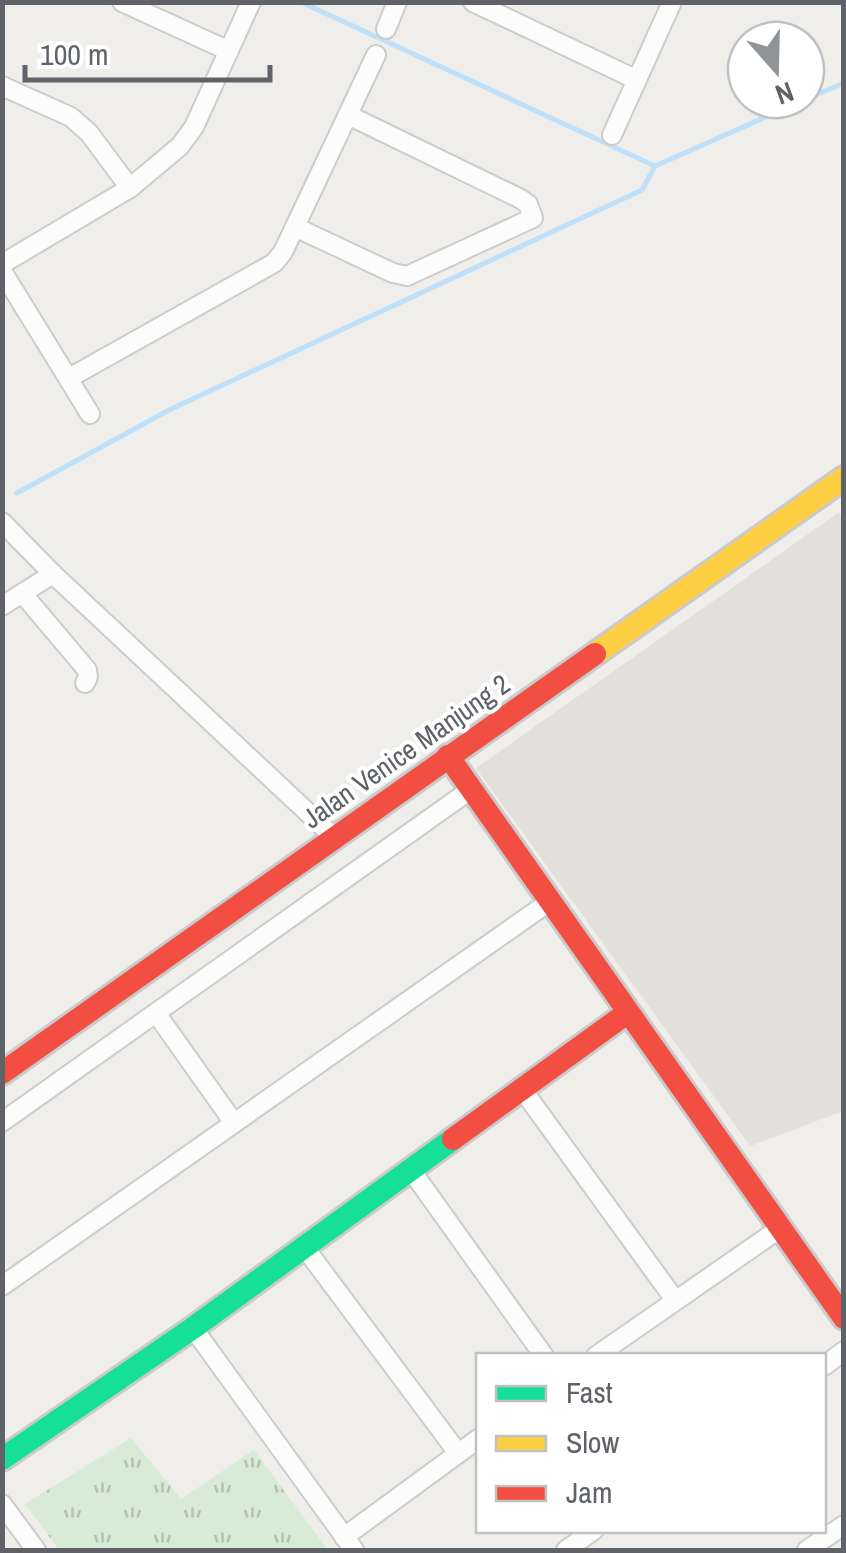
<svg xmlns="http://www.w3.org/2000/svg" width="846" height="1553" viewBox="0 0 846 1553" font-family="'Archivo Narrow',sans-serif">
	<defs>
		<pattern id="park-tufts" width="24" height="20" patternUnits="userSpaceOnUse" patternTransform="scale(2.5)"><rect width="24" height="20" fill="#d8ebd6"/><path d="M3 7l-1-3M5 7V3M7 7l1-3M15 17l-1-3M17 17v-4M19 17l1-3" fill="none" stroke="#b2c2b1"/></pattern>
	</defs>
	<rect width="100%" height="100%" fill="#efeeea"/>
	<!-- education -->
	<polygon fill="#e2e0da" points="838,513 844,516 843,1111 750,1146 476,768"/>
	<!-- park -->
	<polygon fill="url(#park-tufts)" points="131,1438 181,1499 254,1450 328,1550 59,1550 25,1504"/>
	<g fill="none" stroke-linecap="round" stroke-linejoin="round">
		<!-- stream -->
		<g stroke="#bfe0f9" stroke-width="5">
			<polyline points="301,2 655,166"/>
			<polyline points="806,99 844,83"/>
			<polyline points="17,493 171,409 642,190 655,166 804,100"/>
		</g>
		<defs>
			<g id="street">
				<polyline points="122,2 229,51"/>
				<polyline points="473,2 635,79"/>
				<polyline points="386,29 397,2"/>
				<polyline points="2,86 71,117 89,133 130,188"/>
				<polyline points="612,135 672,2"/>
				<polyline points="295,227 393,273 407,276 533,218 528,204 519,198 348,115"/>
				<polyline points="2,264 130,188 180,146 194,127 251,2"/>
				<polyline points="2,271 90,414"/>
				<polyline points="69,378 274,263 283,252 376,55"/>
				<polyline points="2,522 53,574 335,838"/>
				<polyline points="23,594 87,670 88,677 85,683"/>
				<polyline points="2,606 53,574"/>
				<polyline points="156,1013 234,1123"/>
				<polyline points="522,1089 675,1300"/>
				<polyline points="2,1122 473,788"/>
				<polyline points="411,1170 544,1356"/>
				<polyline points="305,1248 458,1453"/>
				<polyline points="2,1286 549,902"/>
				<polyline points="193,1328 354,1550"/>
				<polyline points="596,1356 782,1227"/>
				<polyline points="824,1366 844,1351"/>
				<polyline points="2,1504 36,1550"/>
				<polyline points="344,1537 478,1439"/>
				<polyline points="566,1550 594,1530"/>
				<polyline points="807,1550 844,1525"/>
			</g>
			<polyline id="fast" points="2,1459 193,1328 453,1139"/>
			<polyline id="slow" points="595,654 844,478"/>
			<g id="jam">
				<polyline points="448,756 844,1318"/>
				<polyline points="2,1073 595,654"/>
				<polyline points="453,1139 627,1013"/>
			</g>
		</defs>
		<!-- street casing -->
		<use href="#street" stroke="#cbcccc" stroke-width="22"/>
		<!-- fast casing -->
		<use href="#fast" stroke="#cacacb" stroke-width="28"/>
		<!-- slow casing -->
		<use href="#slow" stroke="#cacacb" stroke-width="28"/>
		<!-- jam casing -->
		<use href="#jam" stroke="#cacacb" stroke-width="28"/>
		<!-- street -->
		<use href="#street" stroke="#fdfcfc" stroke-width="18"/>
		<!-- fast -->
		<use href="#fast" stroke="#16e098" stroke-width="22"/>
		<!-- slow -->
		<use href="#slow" stroke="#ffcf43" stroke-width="22"/>
		<!-- jam -->
		<use href="#jam" stroke="#f24e42" stroke-width="22"/>
	</g>
	<g text-anchor="middle" dominant-baseline="central" stroke-width="8" stroke-linejoin="round" paint-order="stroke">
		<!-- street labels -->
		<g font-size="28" fill="#5f6368" stroke="#fff">
			<text transform="translate(406 751) rotate(-35)">Jalan Venice Manjung 2</text>
		</g>
	</g>
	<!-- border -->
	<rect width="846" height="1553" fill="none" stroke="#5f6368" stroke-width="10"/>
	<!-- legend -->
	<rect x="476" y="1353" width="350" height="180" fill="#ffffff" stroke="#bfc1c3" stroke-width="2.5"/>
	<rect x="496" y="1386" width="50" height="15" fill="#16e098" stroke="#bfc1c3" stroke-width="2.5"/>
	<text x="566" y="1403" font-size="30" fill="#5f6368">Fast</text>
	<rect x="496" y="1436" width="50" height="15" fill="#ffcf43" stroke="#bfc1c3" stroke-width="2.5"/>
	<text x="566" y="1453" font-size="30" fill="#5f6368">Slow</text>
	<rect x="496" y="1486" width="50" height="15" fill="#f24e42" stroke="#bfc1c3" stroke-width="2.5"/>
	<text x="566" y="1503" font-size="30" fill="#5f6368">Jam</text>
	<!-- north arrow -->
	<g transform="translate(776 70) rotate(160)"><circle r="48" fill="#ffffff" stroke="#bfc1c3" stroke-width="2.5"/>
	<path d="M0-8L18 38L0 25L-18 38Z" fill="#919496"/>
	<text y="-15" font-size="28" font-weight="bold" text-anchor="middle" fill="#5f6368">N</text>
	</g>
	<!-- scale -->
	<path d="M25 65v15h245v-15" fill="none" stroke="#5f6368" stroke-width="5"/>
	<text x="40" y="65" font-size="30" fill="#5f6368" stroke="#ffffff" stroke-width="8" paint-order="stroke">100 m</text>
</svg>
